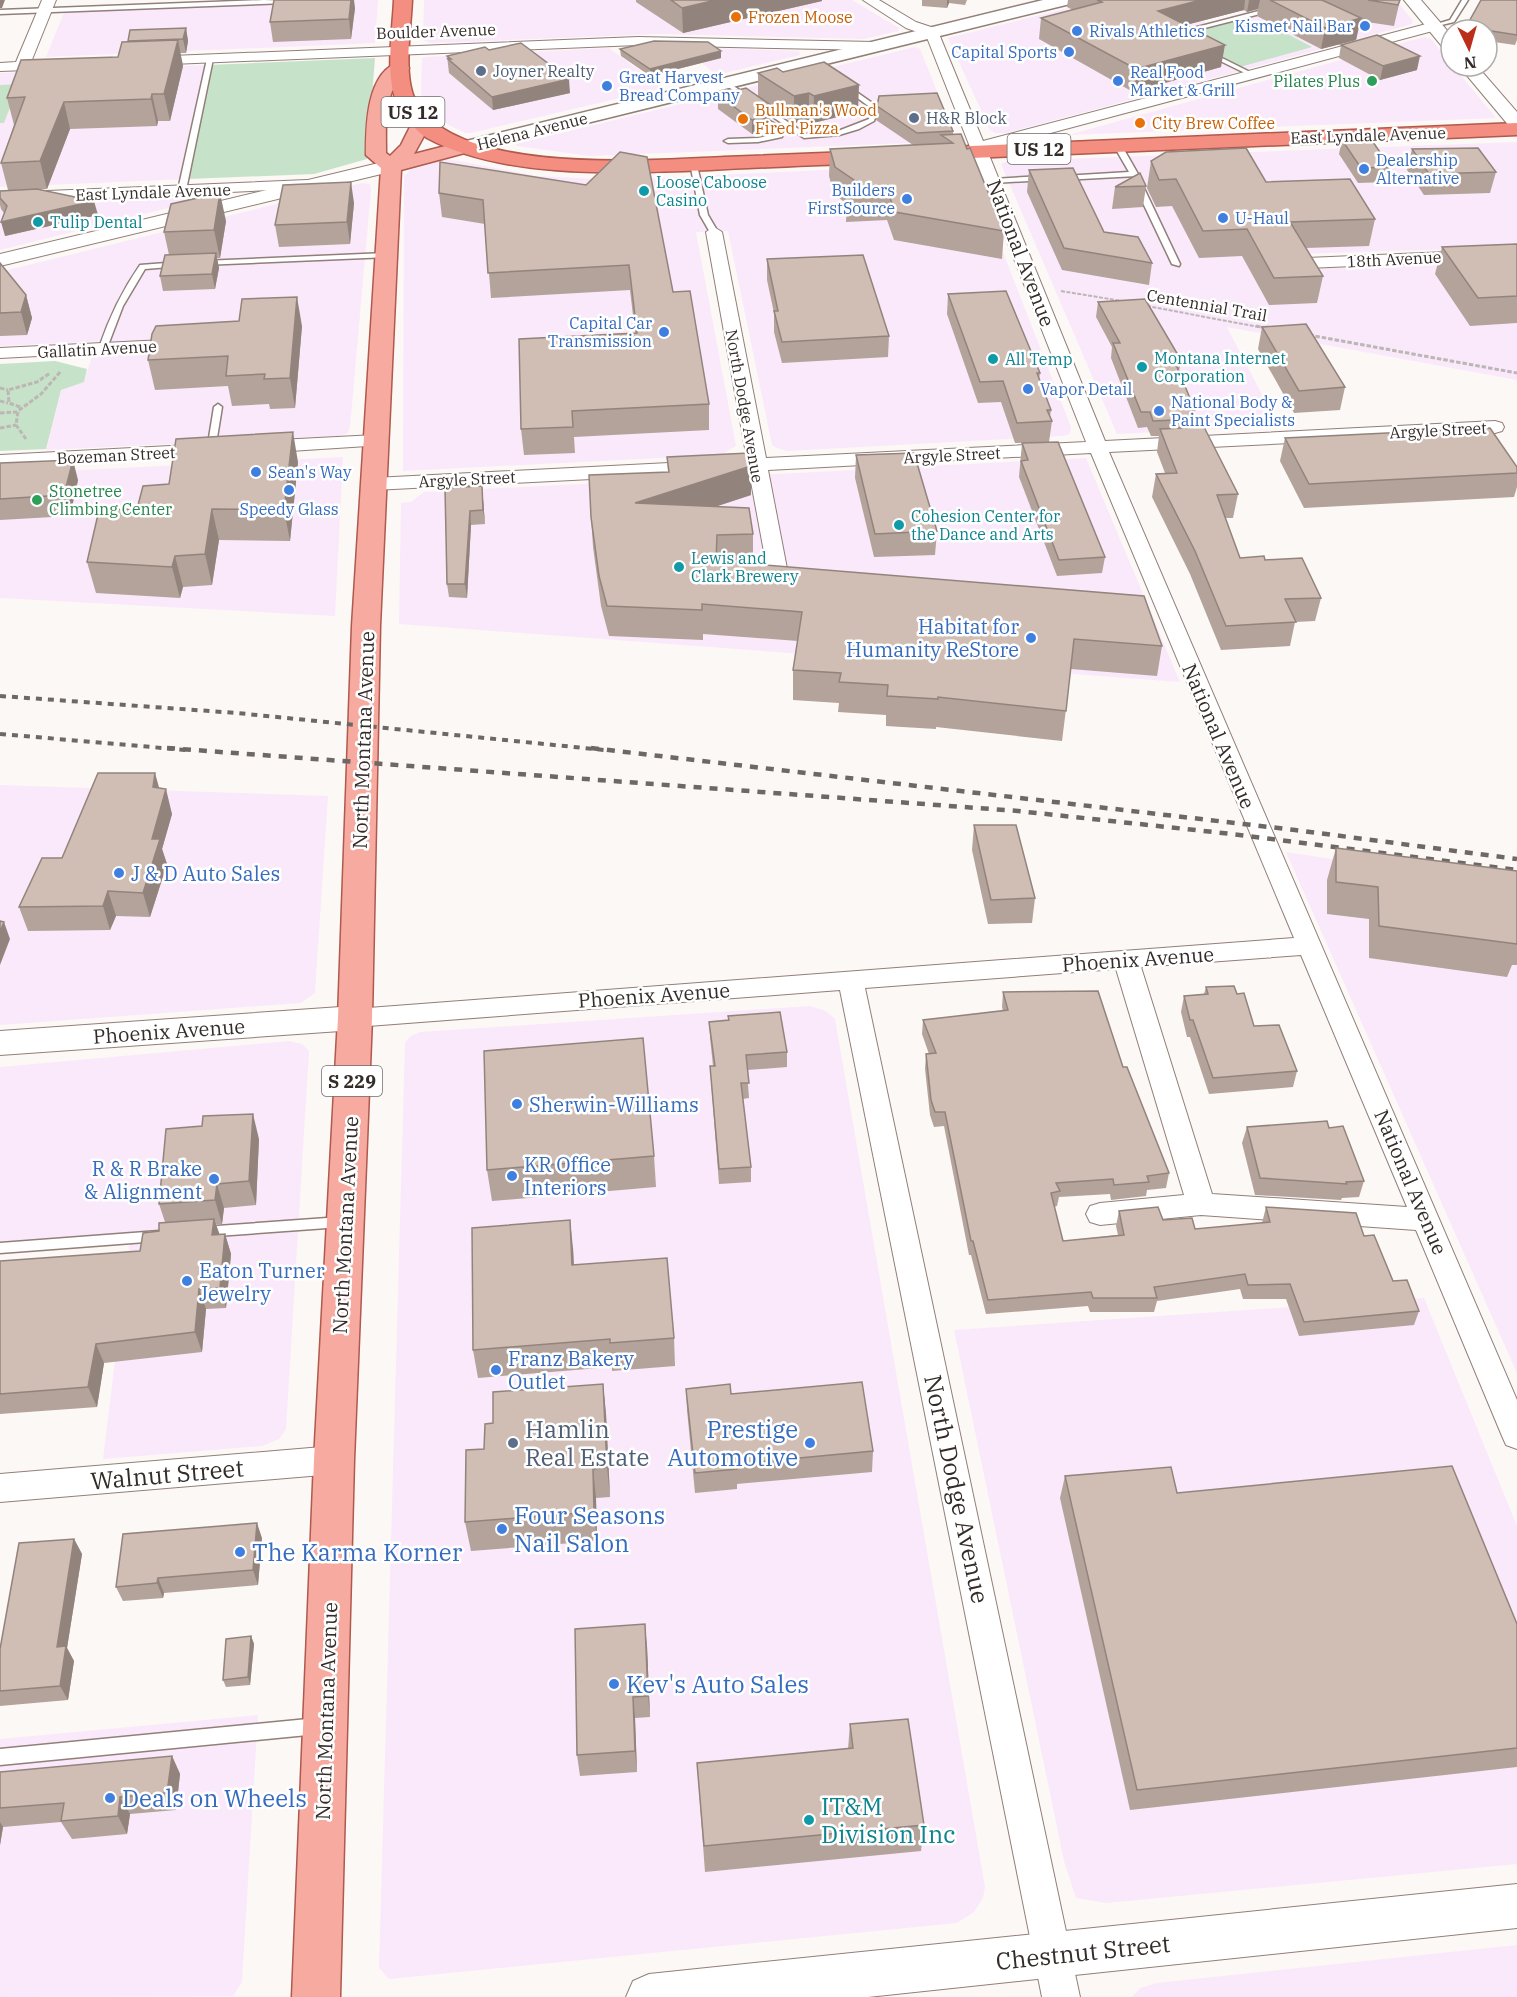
<svg xmlns="http://www.w3.org/2000/svg" width="1517" height="1997" viewBox="0 0 1517 1997" font-family="'IBM Plex Serif',serif">
	<rect width="100%" height="100%" fill="#fcf8f6"/>
	<!-- commercial -->
	<g fill="#fae9fb">
		<polygon points="320,0 378,0 375,43 46,57 65,10"/>
		<polygon points="424,0 852,0 899,28 898,31 864,39 659,34 431,43 423,40"/>
		<polygon points="1101,0 1160,0 1206,23 1246,12 1223,0 1396,0 1413,21 1412,24 1244,70 1006,133 995,133 990,130 948,38"/>
		<polygon points="1424,37 1431,39 1496,118 1068,135"/>
		<polygon points="684,47 799,51 800,55 716,75"/>
		<polygon points="915,47 920,49 957,141 590,156 517,146 516,144"/>
		<polygon points="609,48 663,88 471,133 465,133 449,125 433,114 427,108 421,93 422,58 426,57"/>
		<polygon points="209,65 188,179 0,187 0,73"/>
		<polygon points="1517,142 1517,247 1296,254 1305,269 1517,260 1517,380 1227,327 1278,426 1117,434 1001,164 1007,161"/>
		<polygon points="448,159 537,176 617,180 963,163 969,165 1071,427 1070,434 1063,436 787,451 777,448 772,445 728,231 696,232 736,446 720,455 403,471 404,176 410,170"/>
		<polygon points="362,183 370,184 371,190 350,427 348,433 340,436 46,450 61,390 84,382 92,356 101,356 105,341 0,346 0,272"/>
		<polygon points="188,195 193,198 188,203 0,250 0,204"/>
		<polygon points="343,457 335,616 0,598 0,474"/>
		<polygon points="1086,458 1180,682 399,624 401,503 411,502 424,492"/>
		<polygon points="0,785 328,796 315,993 301,1003 0,1025"/>
		<polygon points="1286,852 1517,887 1517,1373"/>
		<polygon points="810,1006 826,1011 835,1019 985,1887 983,1898 974,1912 957,1923 389,1979 379,1968 405,1042 411,1036 420,1032"/>
		<polygon points="289,1041 302,1044 309,1051 286,1429 279,1439 262,1446 103,1459 130,1238 0,1248 0,1067"/>
		<polygon points="1424,1298 1517,1526 1517,1864 1106,1903 1076,1898 1064,1861 954,1330"/>
		<polygon points="258,1715 242,1982 233,1996 0,1997 0,1739"/>
		<polygon points="1517,1945 1517,1997 1132,1997 1140,1988 1157,1983"/>
	</g>
	<!-- green -->
	<g fill="#c6e2c8">
		<polygon points="1242,19 1256,26 1267,23 1312,47 1240,67 1178,35"/>
		<polygon points="375,58 367,159 314,174 188,179 209,65"/>
		<polygon points="19,84 4,123 0,123 0,85"/>
		<polygon points="55,361 87,369 84,382 61,390 46,449 0,451 0,364"/>
	</g>
	<g fill="none" stroke-linecap="round" stroke-linejoin="round">
		<defs>
			<g id="service">
				<polygon points="264,0 291,1 288,3 0,14 0,10"/>
				<polygon points="1462,0 1468,0 1454,22 1433,27 1433,25 1450,20"/>
				<polygon points="1274,7 1276,8 1276,10 1177,35 1174,33"/>
				<polygon points="1206,52 1210,52 1256,75 1251,76 1206,54"/>
				<polygon points="210,57 213,59 186,190 182,192 178,190 207,59"/>
				<polygon points="726,81 806,134 838,131 869,119 871,108 844,88 844,86 848,86 878,107 874,121 859,129 839,135 804,138 724,84 723,83"/>
				<polygon points="768,120 783,128 782,137 758,142 728,143 724,141 728,139 758,138 776,134 776,131 764,122"/>
				<polygon points="1115,144 1122,146 1138,174 1137,176 1063,180 1059,178 1063,176 1129,172 1114,146"/>
				<polygon points="690,163 697,165 708,215 718,232 717,234 711,234 700,215"/>
				<polygon points="1043,176 1047,178 1046,180 993,183 989,181 993,179"/>
				<polygon points="1135,182 1142,184 1180,264 1179,266 1172,264 1134,184"/>
				<polygon points="386,253 389,253 389,257 203,265 199,263 203,261"/>
				<path d="M179,262h3v4l-37,3 -22,37 -16,42 -7,2 -1,-2c10,-30 23,-57 41,-83z"/>
				<polygon points="218,404 222,407 215,450 211,453 207,450 214,407"/>
				<polygon points="341,1217 346,1218 348,1222 346,1226 341,1227 203,1237 198,1236 196,1232 198,1228 203,1227"/>
				<polygon points="159,1231 164,1232 166,1236 164,1240 159,1241 0,1253 0,1243"/>
				<polygon points="318,1718 324,1720 326,1726 324,1732 318,1734 0,1765 0,1749"/>
			</g>
			<g id="minor">
				<polygon points="42,0 56,0 31,62 54,61 61,65 54,69 0,71 0,63 16,62"/>
				<path d="M863,0h16l37,22 21,7 46,112 447,-118h10l2,3 -2,3 -453,121 118,291 390,-20 7,2 2,4 -2,4 -7,2 -386,19 408,948v49l-11,-4 -4,-9 -86,-206 -215,-15 -101,10 -10,-3 -4,-8 4,-8 10,-3 84,-8 -68,-226 -251,19 215,1009h-38l-202,-1007 -485,37 -9,-2 -4,-7 4,-7 9,-2 939,-71 -203,-485 -323,17 21,109 -3,4h-14l-3,-4 -20,-108 -375,19 -7,-2 -3,-4 3,-4 7,-2 373,-19 -41,-227 8,-5 8,5 44,226 320,-16 -160,-407 -20,-7zM1301,955l106,252 -195,-13 -71,-227z"/>
				<polygon points="638,37 874,42 881,46 874,50 638,45 147,65 140,61 147,57"/>
				<polygon points="307,180 315,185 313,188 0,203 0,193"/>
				<polygon points="1517,249 1517,259 1307,268 1299,263 1307,258"/>
				<polygon points="185,339 191,340 194,344 191,348 0,358 0,348"/>
				<polygon points="376,435 383,437 385,441 383,445 259,453 252,451 250,447 252,443 259,441"/>
				<polygon points="208,444 215,446 217,450 215,454 0,467 0,455"/>
				<polygon points="334,1446 345,1450 350,1460 345,1470 334,1474 0,1502 0,1474"/>
			</g>
			<g id="tertiary">
				<polygon points="1404,0 1421,0 1451,35 1451,51 1445,50"/>
				<polygon points="1459,66 1477,66 1517,112 1517,129 1510,127"/>
				<polygon points="391,160 398,162 401,166 398,170 0,266 0,254"/>
				<polygon points="355,1006 366,1010 371,1018 366,1026 355,1030 0,1055 0,1031"/>
				<polygon points="1517,1884 1517,1928 868,1997 626,1997 633,1981 649,1974"/>
			</g>
			<polygon id="secondary" points="1043,0 1073,0 1070,4 465,153 458,151 455,147 458,143"/>
			<path id="primary" d="M400,62l7,2 2,4c-4,7 -11,11 -15,19 -10,20 -8,44 -8,66l4,3 11,-11 13,-26h14l3,4 -17,31 51,-13 7,2 3,4 -3,4 -71,19 -21,456 -8,392 -18,442 -14,537h-48l22,-537 24,-442 14,-392 29,-458 -15,-13c0,-27 0,-84 34,-93z"/>
			<g id="trunk">
				<path d="M394,0h18c-1,28 -10,80 5,103 44,73 232,57 307,54 50,-2 100,-4 150,-6l7,2 3,4 -3,4 -7,2c-55,2 -109,4 -164,7 -87,3 -205,10 -283,-32 -12,-7 -22,-22 -29,-34 -14,-24 -5,-76 -4,-104z"/>
				<polygon points="1517,123 1517,135 925,160 918,158 915,154 918,150 925,148"/>
			</g>
		</defs>
		<!-- service casing -->
		<use href="#service" stroke="#917f78" stroke-width="3"/>
		<!-- minor casing -->
		<use href="#minor" stroke="#917f78" stroke-width="2"/>
		<!-- tertiary casing -->
		<use href="#tertiary" stroke="#917f78" stroke-width="2"/>
		<!-- secondary casing -->
		<use href="#secondary" stroke="#917f78" stroke-width="3"/>
		<!-- primary casing -->
		<use href="#primary" stroke="#b0594d" stroke-width="3"/>
		<!-- trunk casing -->
		<use href="#trunk" stroke="#b0594d" stroke-width="3"/>
		<!-- path-far1 -->
		<g stroke="#bcb7b4" stroke-width="2" stroke-dasharray="4 1.5" stroke-linecap="butt">
			<polyline points="1061,291 1122,301"/>
			<polyline points="1147,306 1264,328"/>
		</g>
		<!-- path -->
		<g stroke="#bcb7b4" stroke-width="3" stroke-dasharray="4.5 2" stroke-linecap="butt">
			<polyline points="1256,326 1266,328"/>
			<polyline points="1309,335 1517,373"/>
			<polyline points="0,388 8,390"/>
			<polyline points="0,401 8,403"/>
			<polyline points="20,407 9,403 8,390 37,382 50,373"/>
			<polyline points="0,413 17,412"/>
			<polyline points="0,428 16,425"/>
			<polyline points="26,439 16,425 18,411 41,394 61,371"/>
		</g>
		<!-- service -->
		<use href="#service" fill="#fff" fill-rule="evenodd"/>
		<!-- minor -->
		<use href="#minor" fill="#fff" fill-rule="evenodd"/>
		<!-- tertiary -->
		<use href="#tertiary" fill="#fff" fill-rule="evenodd"/>
		<!-- secondary -->
		<use href="#secondary" fill="#fff" fill-rule="evenodd"/>
		<!-- primary -->
		<use href="#primary" fill="#f7aaa0" fill-rule="evenodd"/>
		<!-- trunk -->
		<use href="#trunk" fill="#f48e80" fill-rule="evenodd"/>
		<!-- rail-far1 -->
		<g stroke="#6e6865" stroke-width="4" stroke-dasharray="6 6" stroke-linecap="butt">
			<polyline points="0,696 237,713 604,750"/>
			<polyline points="0,734 186,750"/>
		</g>
		<!-- rail -->
		<g stroke="#6e6865" stroke-width="4.5" stroke-dasharray="8 8" stroke-linecap="butt">
			<polyline points="167,748 1018,811 1232,834 1517,870"/>
			<polyline points="591,748 1295,830 1517,859"/>
		</g>
	</g>
	<!-- wall -->
	<g fill="#b3a39a">
		<polygon points="636,0 822,0 822,1 683,33 636,2"/>
		<polygon points="922,0 968,0 967,0 965,5 949,3 947,8 922,6"/>
		<polygon points="1068,0 1400,0 1394,26 1360,21 1356,40 1321,49 1257,16 1258,9 1247,12 1244,10 1185,25 1221,67 1133,92 1039,39 1041,18 1073,10 1067,7"/>
		<polygon points="1517,0 1517,40 1515,45 1487,41 1487,30 1465,30 1466,27"/>
		<polygon points="355,8 351,39 273,42 270,22"/>
		<polygon points="186,28 188,41 186,53 180,53 183,66 170,121 158,121 157,126 70,129 47,189 38,189 98,215 5,236 4,213 1,209 0,205 0,191 8,190 1,163 14,125 7,98 118,57"/>
		<polygon points="1341,45 1417,70 1380,80 1339,58"/>
		<polygon points="620,49 721,58 650,76 621,56"/>
		<polygon points="489,50 570,93 493,110 449,73 447,56"/>
		<polygon points="783,72 858,112 813,123 809,120 794,123 769,106 770,129 752,134 718,109 718,95 758,97 758,73"/>
		<polygon points="877,106 953,131 953,135 967,149 1004,231 1002,259 894,240 887,220 846,222 847,204 834,194 829,176 830,149 913,145 876,120"/>
		<polygon points="1342,140 1390,167 1387,182 1358,183 1339,154"/>
		<polygon points="1412,149 1496,172 1490,193 1424,195 1407,170"/>
		<polygon points="1151,161 1266,182 1375,219 1369,246 1306,248 1323,276 1317,303 1269,305 1242,256 1199,258 1172,206 1156,207 1147,188"/>
		<polygon points="1029,170 1104,232 1152,263 1149,285 1062,270 1027,192"/>
		<polygon points="586,185 673,292 709,404 709,430 574,437 575,453 524,455 521,429 635,333 630,290 491,298 485,224 442,217 439,193"/>
		<polygon points="1146,186 1143,207 1112,209 1115,187"/>
		<polygon points="354,203 350,244 279,247 275,225"/>
		<polygon points="226,221 220,258 217,258 219,268 215,289 163,291 160,276 169,255 164,232"/>
		<polygon points="1517,244 1517,323 1470,326 1435,274 1442,247"/>
		<polygon points="767,259 889,336 888,357 782,363 774,332 774,313 767,280"/>
		<polygon points="0,263 26,295 32,318 27,335 0,336"/>
		<polygon points="948,294 1040,373 1039,379 1051,410 1050,417 1052,421 1049,442 1015,443 1001,402 978,403 947,314"/>
		<polygon points="1098,302 1181,360 1179,372 1195,410 1194,416 1195,419 1194,427 1238,494 1233,518 1225,518 1240,558 1265,560 1321,598 1315,621 1295,622 1290,646 1221,650 1190,574 1152,497 1156,474 1165,473 1157,452 1159,436 1151,436 1147,427 1138,428 1111,358 1112,347 1096,317"/>
		<polygon points="302,326 295,408 270,409 269,404 232,406 228,386 155,390 148,360"/>
		<polygon points="1262,327 1345,387 1340,410 1294,413 1258,349"/>
		<polygon points="1285,438 1517,467 1517,487 1514,497 1304,508 1280,461"/>
		<polygon points="1022,443 1105,557 1102,573 1057,576 1019,477"/>
		<polygon points="856,455 937,531 935,555 874,557 855,478"/>
		<polygon points="667,457 751,495 715,507 753,534 753,563 746,563 1162,646 1157,676 1071,669 1062,741 936,727 936,729 886,726 886,715 838,712 839,703 793,700 793,670 798,641 703,634 703,640 609,636 601,606 593,547 591,517 668,472"/>
		<polygon points="298,462 290,541 219,540 212,585 183,587 180,598 96,593 87,562 137,509 169,484"/>
		<polygon points="0,463 78,480 70,516 0,520"/>
		<polygon points="445,488 483,499 485,524 471,525 467,598 449,597 447,584"/>
		<polygon points="159,788 172,814 162,849 167,864 150,917 116,916 110,930 28,931 19,907 62,858"/>
		<polygon points="974,825 1035,898 1032,923 988,924 972,850"/>
		<polygon points="1336,848 1517,871 1517,965 1512,965 1507,977 1369,958 1369,919 1327,914 1327,880"/>
		<polygon points="1206,987 1237,994 1254,1026 1297,1071 1293,1087 1209,1094 1190,1037 1187,1037 1181,1012 1184,996 1204,994"/>
		<polygon points="1003,992 1123,1067 1169,1173 1166,1188 1147,1190 1146,1196 1111,1200 1110,1194 1059,1197 1057,1206 1054,1207 1063,1241 1118,1235 1116,1226 1119,1211 1163,1220 1195,1229 1262,1223 1266,1207 1364,1236 1393,1281 1419,1311 1414,1325 1299,1336 1286,1299 1243,1299 1240,1289 1157,1301 1154,1312 1090,1312 1088,1306 986,1314 971,1255 969,1255 944,1126 934,1127 930,1115 925,1069 926,1054 929,1054 922,1034 923,1020 1003,1011 1002,1007"/>
		<polygon points="728,1016 787,1052 787,1067 747,1070 749,1098 743,1099 751,1167 751,1182 719,1184 711,1081 710,1066 713,1066 710,1037 709,1022 728,1020"/>
		<polygon points="1247,1127 1329,1128 1364,1181 1359,1197 1342,1198 1341,1200 1255,1195 1242,1143"/>
		<polygon points="259,1139 256,1205 224,1208 222,1224 216,1224 219,1235 225,1234 231,1254 226,1308 206,1309 202,1352 104,1363 97,1407 0,1414 0,1261 140,1251 159,1231 165,1222 159,1204"/>
		<polygon points="654,1156 656,1187 492,1201 487,1170"/>
		<polygon points="573,1248 574,1265 674,1338 675,1366 612,1371 612,1367 478,1378 473,1350"/>
		<polygon points="603,1384 606,1414 610,1497 596,1498 597,1541 471,1551 465,1522 484,1449 493,1423"/>
		<polygon points="686,1389 731,1394 873,1451 872,1472 737,1484 737,1489 695,1493 687,1410"/>
		<polygon points="1065,1476 1177,1493 1517,1624 1517,1767 1130,1810 1060,1498"/>
		<polygon points="262,1538 258,1585 164,1593 163,1598 123,1601 116,1587"/>
		<polygon points="74,1539 82,1554 67,1648 74,1661 68,1700 0,1706 0,1649"/>
		<polygon points="251,1636 254,1644 250,1685 226,1687 223,1680"/>
		<polygon points="647,1646 650,1717 635,1718 637,1772 580,1776 577,1755"/>
		<polygon points="850,1724 924,1825 921,1851 705,1872 697,1763 848,1749"/>
		<polygon points="172,1756 180,1774 176,1810 130,1814 127,1834 72,1839 61,1822 3,1827 0,1845 0,1772"/>
	</g>
	<!-- shaded-wall -->
	<g fill="#92847d">
		<polygon points="0,0 5,0 2,8 0,8"/>
		<polygon points="351,0 354,0 355,8 351,39 349,19"/>
		<polygon points="716,0 822,0 822,1 683,33 682,8"/>
		<polygon points="947,0 949,0 949,3 947,8"/>
		<polygon points="1201,0 1245,0 1244,10 1155,33 1158,11"/>
		<polygon points="1249,0 1260,0 1258,9 1247,12"/>
		<polygon points="1361,18 1356,40 1321,49 1325,28"/>
		<polygon points="186,28 188,41 186,53 183,39"/>
		<polygon points="178,40 183,66 170,121 164,94"/>
		<polygon points="1225,45 1221,67 1133,92 1136,69"/>
		<polygon points="721,51 721,58 650,76 650,69"/>
		<polygon points="1420,56 1417,70 1380,80 1383,66"/>
		<polygon points="569,79 570,93 493,110 492,97"/>
		<polygon points="859,85 858,112 813,123 814,96"/>
		<polygon points="809,93 809,120 794,123 794,96"/>
		<polygon points="152,94 158,121 157,126 151,99"/>
		<polygon points="64,102 70,129 47,189 40,161"/>
		<polygon points="769,104 770,129 752,134 752,120 762,109"/>
		<polygon points="351,182 354,203 350,244 347,222"/>
		<polygon points="220,193 226,221 220,258 214,230"/>
		<polygon points="94,201 98,215 5,236 1,222"/>
		<polygon points="216,253 219,268 215,289 212,274"/>
		<polygon points="26,295 32,318 27,335 21,312"/>
		<polygon points="297,297 302,326 295,408 290,378"/>
		<polygon points="293,432 298,462 290,541 284,510"/>
		<polygon points="73,460 78,480 70,516 64,495"/>
		<polygon points="751,466 751,495 637,532 635,503"/>
		<polygon points="482,486 483,499 485,524 483,510"/>
		<polygon points="212,509 219,540 212,585 205,554"/>
		<polygon points="470,511 471,525 467,598 465,584"/>
		<polygon points="175,556 183,587 180,598 172,567"/>
		<polygon points="155,773 162,798 166,789 172,814 162,849 167,864 150,917 143,893 152,839 153,787"/>
		<polygon points="108,891 116,916 110,930 103,906"/>
		<polygon points="4,922 10,939 0,965 0,932"/>
		<polygon points="253,1114 259,1139 256,1205 249,1181"/>
		<polygon points="217,1184 224,1208 222,1224 215,1200"/>
		<polygon points="214,1219 221,1238 212,1235"/>
		<polygon points="570,1220 573,1248 575,1293 572,1265"/>
		<polygon points="225,1234 231,1254 226,1308 220,1288"/>
		<polygon points="199,1289 206,1309 202,1352 195,1332"/>
		<polygon points="96,1344 104,1363 97,1407 88,1387"/>
		<polygon points="603,1384 606,1414 610,1497 607,1467"/>
		<polygon points="593,1469 596,1498 597,1541 594,1512"/>
		<polygon points="257,1523 262,1538 258,1585 253,1570"/>
		<polygon points="74,1539 82,1554 67,1648 74,1661 68,1700 60,1686 57,1647"/>
		<polygon points="158,1578 164,1593 163,1598 157,1583"/>
		<polygon points="645,1624 647,1646 650,1717 648,1696"/>
		<polygon points="251,1636 254,1644 250,1685 248,1677"/>
		<polygon points="633,1697 635,1718 637,1772 635,1751"/>
		<polygon points="172,1756 180,1774 176,1810 167,1793"/>
		<polygon points="120,1797 130,1814 127,1834 118,1816"/>
		<polygon points="0,1822 3,1827 0,1845"/>
	</g>
	<!-- building -->
	<g fill="#d0bdb3" stroke="#92847d" stroke-width="1.5">
		<polygon points="274,0 351,0 349,19 270,22"/>
		<polygon points="671,0 716,0 682,8"/>
		<polygon points="1097,0 1201,0 1158,11 1225,45 1136,69 1041,18 1102,2"/>
		<polygon points="1270,0 1322,0 1361,18 1325,28"/>
		<polygon points="1368,0 1400,0 1398,5"/>
		<polygon points="1481,0 1517,0 1517,35 1466,27"/>
		<polygon points="186,28 183,39 128,41 130,30"/>
		<polygon points="1377,35 1420,56 1383,66 1341,45"/>
		<polygon points="178,40 164,94 152,94 151,99 64,102 40,161 1,163 25,97 7,98 21,60 118,57 122,42"/>
		<polygon points="654,41 708,42 721,51 650,69 620,49"/>
		<polygon points="521,43 569,79 492,97 448,59 451,59 447,56 485,47 489,50"/>
		<polygon points="824,62 859,85 814,96 809,93 794,96 758,73 777,68 783,72"/>
		<polygon points="746,88 769,104 762,109 770,115 752,120 718,95"/>
		<polygon points="937,93 953,131 917,133 877,106 879,96"/>
		<polygon points="961,134 967,149 970,148 1004,231 895,212 888,192 847,194 854,180 835,167 830,149 953,143 941,135"/>
		<polygon points="1371,139 1390,167 1361,168 1342,140"/>
		<polygon points="1246,148 1266,182 1350,179 1375,219 1290,222 1323,276 1274,278 1247,229 1203,231 1176,179 1159,180 1151,161 1166,152"/>
		<polygon points="1478,148 1496,172 1429,174 1412,149"/>
		<polygon points="620,152 647,157 673,292 690,291 709,404 572,411 573,427 521,429 519,339 637,333 629,265 488,273 483,200 439,193 440,162 586,185"/>
		<polygon points="1073,168 1104,232 1138,237 1152,263 1064,248 1029,170"/>
		<polygon points="1140,173 1146,186 1115,187"/>
		<polygon points="351,182 347,222 275,225 283,185"/>
		<polygon points="37,189 94,201 1,222 7,206 0,198 0,191"/>
		<polygon points="220,193 214,230 164,232 171,204"/>
		<polygon points="1517,244 1517,296 1478,298 1442,247"/>
		<polygon points="216,253 212,274 160,276 165,255"/>
		<polygon points="863,255 889,336 782,342 774,311 778,311 767,259"/>
		<polygon points="0,263 26,295 21,312 0,313"/>
		<polygon points="1006,291 1040,373 1037,373 1051,410 1047,410 1052,421 1017,423 1003,381 980,382 948,294"/>
		<polygon points="297,297 290,378 264,379 265,374 226,376 228,356 148,360 152,334 156,326 239,321 242,299"/>
		<polygon points="1145,299 1181,360 1174,360 1195,410 1191,410 1195,419 1153,421 1150,412 1141,412 1113,343 1120,343 1098,302"/>
		<polygon points="1306,324 1345,387 1299,391 1262,327"/>
		<polygon points="1204,427 1238,494 1217,495 1240,558 1264,556 1265,560 1302,558 1321,598 1285,599 1296,622 1226,626 1195,551 1156,474 1177,473 1160,429"/>
		<polygon points="1490,428 1517,467 1517,473 1309,484 1285,438"/>
		<polygon points="293,432 284,510 212,509 205,554 175,556 172,567 87,562 99,510 137,509 143,486 169,484 176,439"/>
		<polygon points="1058,442 1105,557 1059,560 1021,461 1028,460 1022,443"/>
		<polygon points="749,453 751,466 635,503 749,508 753,534 717,535 716,561 1144,596 1162,646 1074,639 1066,711 938,697 938,699 887,696 888,685 839,682 841,673 793,670 802,612 702,604 702,610 607,606 599,576 591,517 589,475 669,472 667,457"/>
		<polygon points="914,453 937,531 875,534 856,455"/>
		<polygon points="73,460 64,495 0,499 0,463"/>
		<polygon points="482,486 483,510 470,511 465,584 447,584 445,488"/>
		<polygon points="98,773 155,773 153,787 166,789 152,839 160,839 143,893 108,891 103,906 19,907 42,858 62,858"/>
		<polygon points="974,825 1016,825 1035,898 991,900"/>
		<polygon points="1336,848 1517,871 1517,944 1379,926 1378,887 1336,882"/>
		<polygon points="0,921 4,922 0,932"/>
		<polygon points="1234,986 1237,994 1244,993 1254,1026 1279,1025 1297,1071 1213,1078 1193,1020 1190,1020 1184,996 1208,994 1206,987"/>
		<polygon points="1098,991 1123,1067 1127,1067 1169,1173 1147,1176 1149,1182 1114,1185 1113,1179 1056,1183 1060,1191 1051,1193 1063,1241 1124,1235 1119,1211 1158,1207 1163,1220 1192,1218 1195,1229 1270,1222 1266,1207 1356,1213 1364,1236 1374,1235 1393,1281 1407,1280 1419,1311 1304,1322 1290,1284 1248,1285 1245,1274 1154,1287 1157,1298 1093,1298 1091,1292 988,1300 973,1241 971,1241 945,1112 935,1112 931,1100 926,1054 936,1053 923,1020 1008,1010 1003,992"/>
		<polygon points="780,1012 787,1052 746,1055 749,1083 741,1083 751,1167 719,1169 710,1066 715,1066 709,1022 729,1020 728,1016"/>
		<polygon points="643,1038 654,1156 487,1170 484,1051"/>
		<polygon points="253,1114 249,1181 217,1184 215,1200 159,1204 166,1129 202,1126 203,1116"/>
		<polygon points="1327,1121 1329,1128 1343,1126 1364,1181 1346,1182 1347,1184 1260,1178 1247,1127"/>
		<polygon points="214,1219 212,1235 225,1234 220,1288 199,1289 195,1332 96,1344 88,1387 0,1394 0,1261 140,1251 143,1233 159,1231 159,1223"/>
		<polygon points="570,1220 572,1265 667,1258 674,1338 610,1343 610,1339 473,1350 472,1228"/>
		<polygon points="862,1382 873,1451 736,1464 737,1469 695,1473 686,1389 730,1384 731,1394"/>
		<polygon points="603,1384 607,1467 593,1469 594,1512 465,1522 466,1450 484,1449 485,1424 493,1423 493,1392"/>
		<polygon points="1452,1466 1517,1624 1517,1748 1137,1790 1065,1476 1171,1467 1177,1493"/>
		<polygon points="257,1523 253,1570 158,1578 157,1583 116,1587 123,1534"/>
		<polygon points="74,1539 57,1647 66,1646 60,1686 0,1691 0,1649 19,1543"/>
		<polygon points="645,1624 648,1696 633,1697 635,1751 577,1755 575,1629"/>
		<polygon points="251,1636 248,1677 223,1680 226,1639"/>
		<polygon points="908,1719 924,1825 704,1846 697,1763 853,1748 850,1724"/>
		<polygon points="172,1756 167,1793 120,1797 118,1816 61,1821 64,1803 0,1808 0,1772"/>
	</g>
	<!-- markers -->
	<g fill="#e8710a" stroke="#fff" stroke-width="2">
		<circle cx="736" cy="17" r="6"/>
		<circle cx="743" cy="119" r="6"/>
		<circle cx="1140" cy="123" r="6"/>
	</g>
	<g fill="#3f7fe0" stroke="#fff" stroke-width="2">
		<circle cx="1365" cy="26" r="6"/>
		<circle cx="1077" cy="31" r="6"/>
		<circle cx="1069" cy="52" r="6"/>
		<circle cx="1118" cy="81" r="6"/>
		<circle cx="607" cy="86" r="6"/>
		<circle cx="1364" cy="169" r="6"/>
		<circle cx="907" cy="199" r="6"/>
		<circle cx="1223" cy="218" r="6"/>
		<circle cx="664" cy="332" r="6"/>
		<circle cx="1028" cy="389" r="6"/>
		<circle cx="1159" cy="411" r="6"/>
		<circle cx="256" cy="472" r="6"/>
		<circle cx="289" cy="490" r="6"/>
		<circle cx="1031" cy="638" r="6"/>
		<circle cx="119" cy="873" r="6"/>
		<circle cx="517" cy="1104" r="6"/>
		<circle cx="512" cy="1176" r="6"/>
		<circle cx="214" cy="1179" r="6"/>
		<circle cx="187" cy="1281" r="6"/>
		<circle cx="496" cy="1370" r="6"/>
		<circle cx="810" cy="1443" r="6"/>
		<circle cx="502" cy="1529" r="6"/>
		<circle cx="240" cy="1552" r="6"/>
		<circle cx="614" cy="1684" r="6"/>
		<circle cx="110" cy="1798" r="6"/>
	</g>
	<g fill="#5c6f8a" stroke="#fff" stroke-width="2">
		<circle cx="481" cy="71" r="6"/>
		<circle cx="914" cy="118" r="6"/>
		<circle cx="513" cy="1443" r="6"/>
	</g>
	<g fill="#2e9e5b" stroke="#fff" stroke-width="2">
		<circle cx="1372" cy="81" r="6"/>
		<circle cx="37" cy="500" r="6"/>
	</g>
	<g fill="#0f9aa8" stroke="#fff" stroke-width="2">
		<circle cx="644" cy="191" r="6"/>
		<circle cx="38" cy="222" r="6"/>
		<circle cx="993" cy="359" r="6"/>
		<circle cx="1142" cy="367" r="6"/>
		<circle cx="899" cy="525" r="6"/>
		<circle cx="679" cy="567" r="6"/>
		<circle cx="809" cy="1820" r="6"/>
	</g>
	<g text-anchor="middle" dominant-baseline="central" stroke-width="5" stroke-linejoin="round" paint-order="stroke">
		<!-- far-food labels -->
		<g font-size="16" fill="#c56008" stroke="#fff" text-anchor="start">
			<text x="748" y="17">Frozen Moose</text>
			<text x="755" y="110">Bullman's Wood<tspan x="755" dy="18">Fired Pizza</tspan></text>
			<text x="1152" y="123">City Brew Coffee</text>
		</g>
		<!-- far-shop labels -->
		<g font-size="16" fill="#366cbe" stroke="#fff" text-anchor="start">
			<text x="1353" y="26" text-anchor="end">Kismet Nail Bar</text>
			<text x="1089" y="31">Rivals Athletics</text>
			<text x="1057" y="52" text-anchor="end">Capital Sports</text>
			<text x="1130" y="72">Real Food<tspan x="1130" dy="18">Market &amp; Grill</tspan></text>
			<text x="619" y="77">Great Harvest<tspan x="619" dy="18">Bread Company</tspan></text>
			<text x="1376" y="160">Dealership<tspan x="1376" dy="18">Alternative</tspan></text>
			<text x="895" y="190" text-anchor="end">Builders<tspan x="895" dy="18">FirstSource</tspan></text>
			<text x="1235" y="218">U-Haul</text>
			<text x="652" y="323" text-anchor="end">Capital Car<tspan x="652" dy="18">Transmission</tspan></text>
			<text x="1040" y="389">Vapor Detail</text>
			<text x="1171" y="402">National Body &amp;<tspan x="1171" dy="18">Paint Specialists</tspan></text>
			<text x="268" y="472">Sean's Way</text>
			<text x="289" y="509" text-anchor="middle">Speedy Glass</text>
		</g>
		<!-- far-street labels -->
		<g font-size="16" fill="#342c29" stroke="#fff">
			<text transform="translate(436 31) rotate(-2)">Boulder Avenue</text>
			<text transform="translate(532 131) rotate(-14)">Helena Avenue</text>
			<text transform="translate(1368 135) rotate(-2)">East Lyndale Avenue</text>
			<text transform="translate(153 192) rotate(-2)">East Lyndale Avenue</text>
			<text transform="translate(1394 259) rotate(-3)">18th Avenue</text>
			<text transform="translate(1207 305) rotate(10)">Centennial Trail</text>
			<text transform="translate(97 349) rotate(-3)">Gallatin Avenue</text>
			<text transform="translate(745 406) rotate(80)">North Dodge Avenue</text>
			<text transform="translate(1438 430) rotate(-3)">Argyle Street</text>
			<text transform="translate(116 455) rotate(-3)">Bozeman Street</text>
			<text transform="translate(952 455) rotate(-3)">Argyle Street</text>
			<text transform="translate(467 479) rotate(-3)">Argyle Street</text>
		</g>
		<!-- far-service labels -->
		<g font-size="16" fill="#4e5e75" stroke="#fff" text-anchor="start">
			<text x="493" y="71">Joyner Realty</text>
			<text x="926" y="118">H&amp;R Block</text>
		</g>
		<!-- far-leisure labels -->
		<g font-size="16" fill="#27864d" stroke="#fff" text-anchor="end">
			<text x="1360" y="81">Pilates Plus</text>
			<text x="49" y="491" text-anchor="start">Stonetree<tspan x="49" dy="18">Climbing Center</tspan></text>
		</g>
		<!-- far-culture labels -->
		<g font-size="16" fill="#0d838f" stroke="#fff" text-anchor="start">
			<text x="656" y="182">Loose Caboose<tspan x="656" dy="18">Casino</tspan></text>
			<text x="50" y="222">Tulip Dental</text>
			<text x="1154" y="358">Montana Internet<tspan x="1154" dy="18">Corporation</tspan></text>
			<text x="1005" y="359">All Temp</text>
			<text x="911" y="516">Cohesion Center for<tspan x="911" dy="18">the Dance and Arts</tspan></text>
			<text x="691" y="558">Lewis and<tspan x="691" dy="18">Clark Brewery</tspan></text>
		</g>
		<!-- shield labels -->
		<g fill="#fff" stroke="#716b69" stroke-width="1.5">
			<rect x="381.5" y="97" width="63" height="30" rx="4.5"/>
			<rect x="1007.5" y="134" width="63" height="30" rx="4.5"/>
			<rect x="322" y="1066" width="60" height="30" rx="4.5"/>
		</g>
		<g font-size="18" font-weight="bold" fill="#342c29">
			<text x="413" y="112">US 12</text>
			<text x="1039" y="149">US 12</text>
			<text x="352" y="1081">S 229</text>
		</g>
		<!-- street labels -->
		<g font-size="20" fill="#342c29" stroke="#fff">
			<text transform="translate(1021 253) rotate(69)">National Avenue</text>
			<text transform="translate(1219 736) rotate(67)">National Avenue</text>
			<text transform="translate(363 740) rotate(-88)">North Montana Avenue</text>
			<text transform="translate(1138 959) rotate(-4)">Phoenix Avenue</text>
			<text transform="translate(654 995) rotate(-4)">Phoenix Avenue</text>
			<text transform="translate(169 1031) rotate(-4)">Phoenix Avenue</text>
			<text transform="translate(1411 1182) rotate(67)">National Avenue</text>
			<text transform="translate(345 1225) rotate(-87)">North Montana Avenue</text>
			<text transform="translate(326 1711) rotate(-88)">North Montana Avenue</text>
		</g>
		<!-- shop labels -->
		<g font-size="20" fill="#366cbe" stroke="#fff" text-anchor="start">
			<text x="1019" y="626" text-anchor="end">Habitat for<tspan x="1019" dy="23">Humanity ReStore</tspan></text>
			<text x="131" y="873">J &amp; D Auto Sales</text>
			<text x="529" y="1104">Sherwin-Williams</text>
			<text x="524" y="1164">KR Office<tspan x="524" dy="23">Interiors</tspan></text>
			<text x="202" y="1168" text-anchor="end">R &amp; R Brake<tspan x="202" dy="23">&amp; Alignment</tspan></text>
			<text x="199" y="1270">Eaton Turner<tspan x="199" dy="23">Jewelry</tspan></text>
			<text x="508" y="1358">Franz Bakery<tspan x="508" dy="23">Outlet</tspan></text>
		</g>
		<!-- near-service labels -->
		<g font-size="24" fill="#4e5e75" stroke="#fff" text-anchor="start">
			<text x="525" y="1429">Hamlin<tspan x="525" dy="28">Real Estate</tspan></text>
		</g>
		<!-- near-shop labels -->
		<g font-size="24" fill="#366cbe" stroke="#fff" text-anchor="start">
			<text x="798" y="1429" text-anchor="end">Prestige<tspan x="798" dy="28">Automotive</tspan></text>
			<text x="514" y="1515">Four Seasons<tspan x="514" dy="28">Nail Salon</tspan></text>
			<text x="252" y="1552">The Karma Korner</text>
			<text x="626" y="1684">Kev's Auto Sales</text>
			<text x="122" y="1798">Deals on Wheels</text>
		</g>
		<!-- near-street labels -->
		<g font-size="24" fill="#342c29" stroke="#fff">
			<text transform="translate(167 1474) rotate(-5)">Walnut Street</text>
			<text transform="translate(957 1489) rotate(78)">North Dodge Avenue</text>
			<text transform="translate(1083 1952) rotate(-6)">Chestnut Street</text>
		</g>
		<!-- near-culture labels -->
		<g font-size="24" fill="#0d838f" stroke="#fff" text-anchor="start">
			<text x="821" y="1806">IT&amp;M<tspan x="821" dy="28">Division Inc</tspan></text>
		</g>
	</g>
	<!-- north arrow -->
	<g transform="translate(1469 48) rotate(175)"><circle r="28" fill="#ffffff" stroke="#aeaba9" stroke-width="1.5"/>
	<path d="M0-4.5L10 22L0 15L-10 22Z" fill="#ba2e1b"/>
	<text y="-9" font-size="16" font-weight="bold" text-anchor="middle" fill="#342c29">N</text>
	</g>
</svg>
